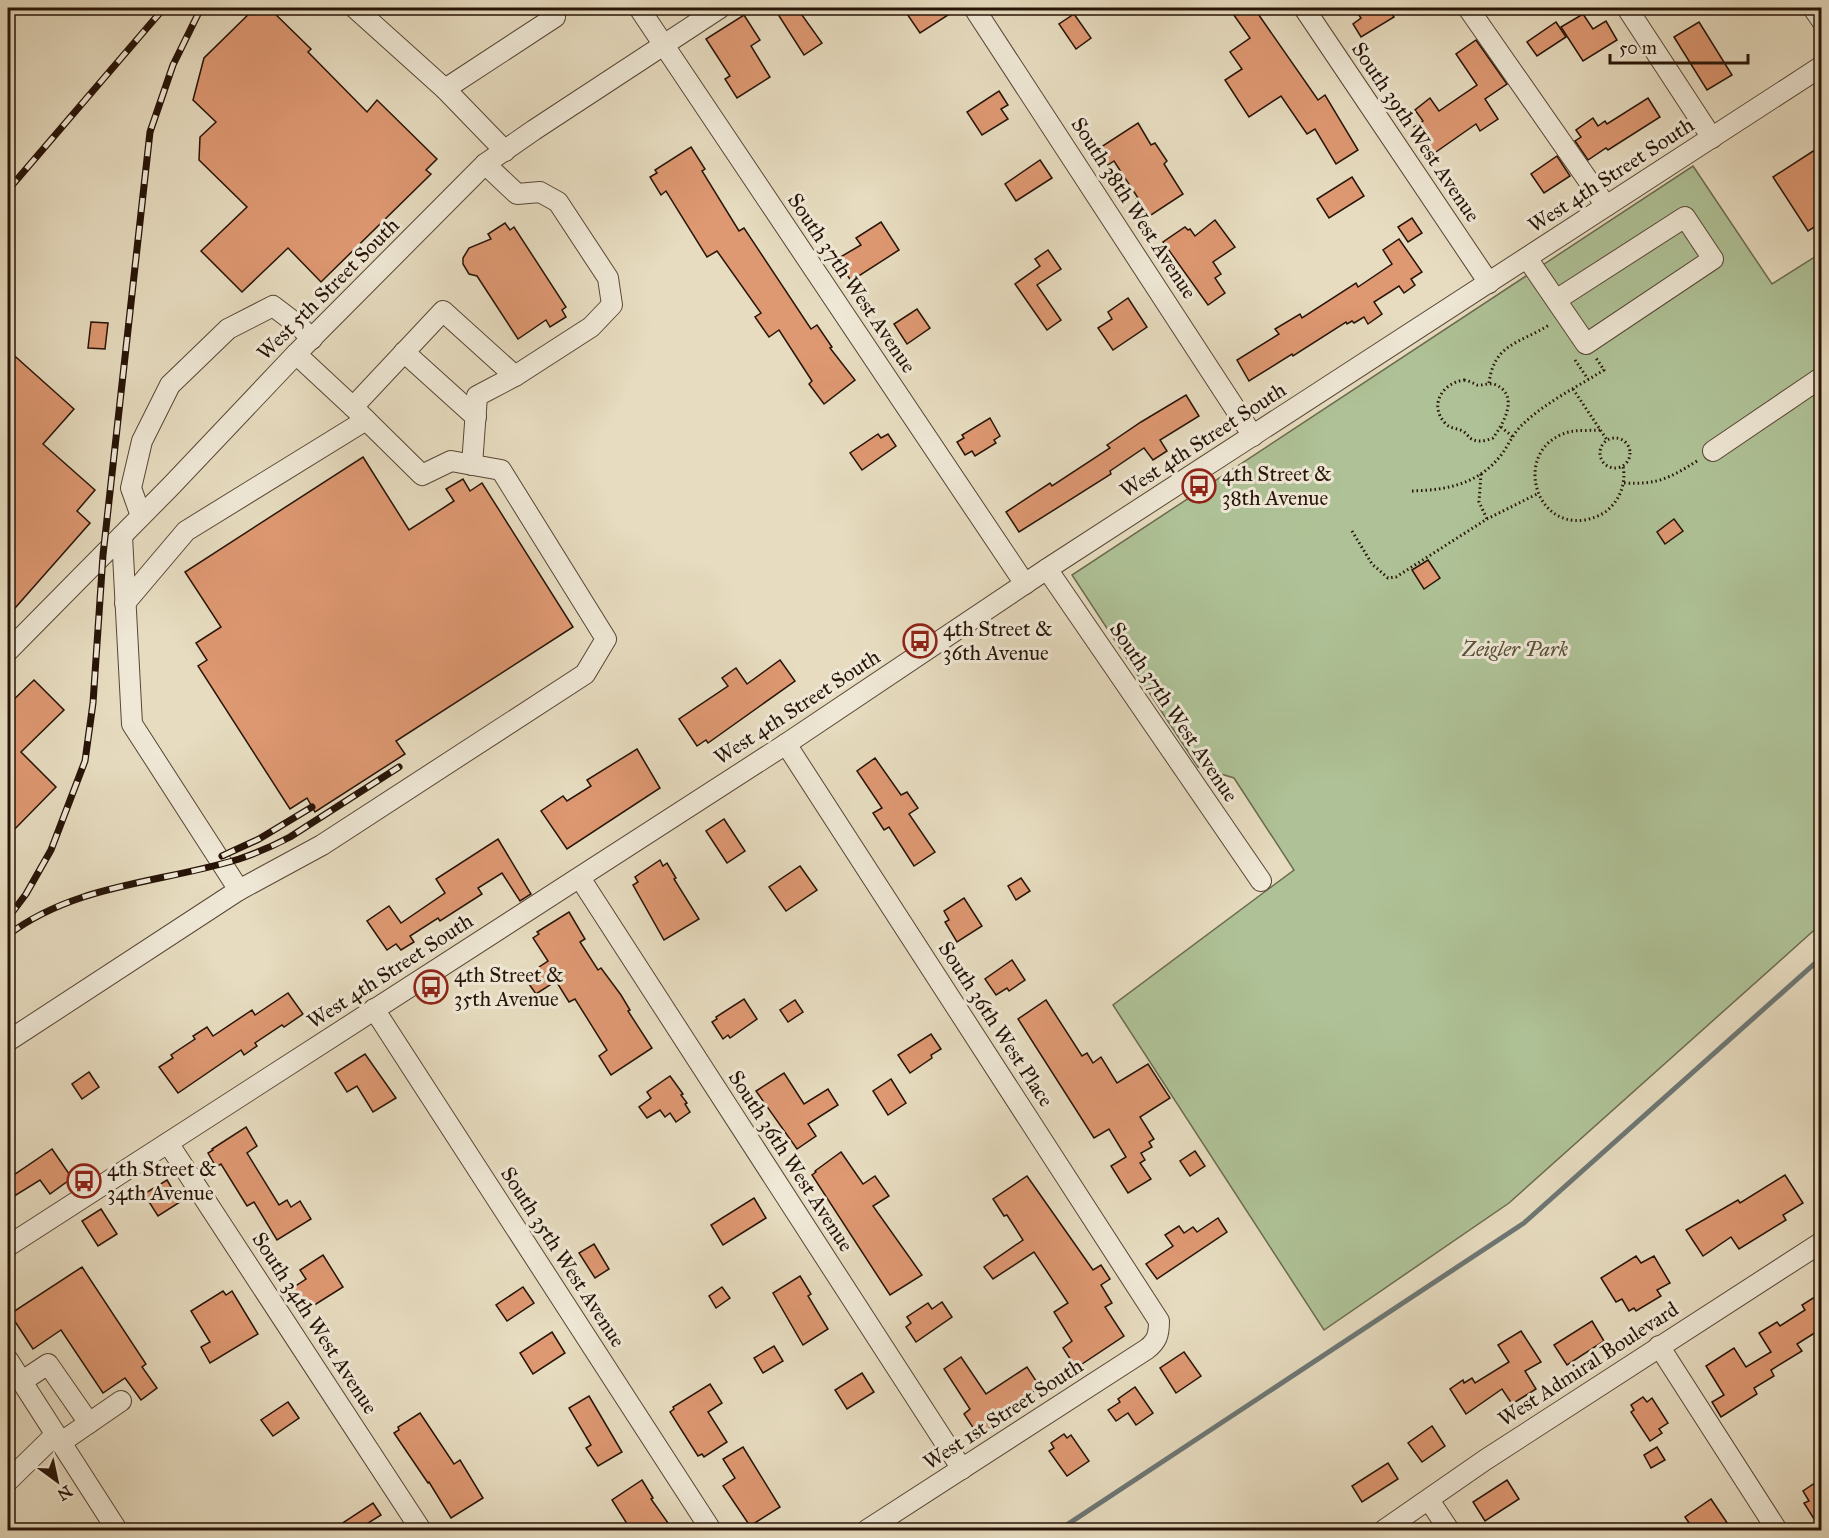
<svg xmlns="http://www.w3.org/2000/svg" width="1829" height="1538" viewBox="0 0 1829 1538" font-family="'IM FELL Great Primer',serif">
	<rect width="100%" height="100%" fill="#e7dcc0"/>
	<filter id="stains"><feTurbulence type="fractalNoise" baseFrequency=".00333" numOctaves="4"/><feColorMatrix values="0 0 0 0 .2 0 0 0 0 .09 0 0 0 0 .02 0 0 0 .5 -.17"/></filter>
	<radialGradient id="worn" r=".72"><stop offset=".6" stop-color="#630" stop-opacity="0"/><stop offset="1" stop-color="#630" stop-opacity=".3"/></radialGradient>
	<!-- green -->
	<polygon fill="#afc297" stroke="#6b6b4f" stroke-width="1.5" points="1693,166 1772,284 1821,253 1821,924 1509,1203 1324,1330 1113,1005 1294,870 1234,778 1198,767 1072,575"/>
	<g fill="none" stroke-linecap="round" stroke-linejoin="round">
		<!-- stream -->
		<polyline stroke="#6d7775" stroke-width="5" points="1059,1530 1524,1223 1822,957"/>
	</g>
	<!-- building -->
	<g fill="#de9872" stroke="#271407" stroke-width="1.5">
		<polygon points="255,8 269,8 311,49 308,52 367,112 377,100 437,159 426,170 431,174 321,282 288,248 242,292 201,251 247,207 199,160 200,137 216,122 193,100 204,58"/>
		<polygon points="774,8 797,8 822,43 804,55"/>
		<polygon points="903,8 959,8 920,33"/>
		<polygon points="1229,8 1254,8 1318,100 1325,95 1358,150 1336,164 1315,129 1307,134 1281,96 1249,117 1225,80 1242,69 1230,52 1250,38"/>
		<polygon points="1354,8 1388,8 1394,17 1361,37 1353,24 1361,18"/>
		<polygon points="1074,14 1091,38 1076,49 1059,24"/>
		<polygon points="1583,14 1593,29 1606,21 1617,40 1583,61 1561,27"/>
		<polygon points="744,15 760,40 751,46 770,77 737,98 725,79 730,76 706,39"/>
		<polygon points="1556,22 1566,37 1537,56 1527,42"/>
		<polygon points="1699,22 1732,75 1707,90 1674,37"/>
		<polygon points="1476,40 1507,84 1485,99 1498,119 1480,131 1476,124 1433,154 1414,127 1423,121 1415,110 1430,98 1439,111 1477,85 1456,54"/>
		<polygon points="999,91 1008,105 1001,109 1008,119 982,135 967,112"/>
		<polygon points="1648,98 1660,117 1608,150 1606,148 1588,160 1575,141 1581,137 1576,130 1593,118 1598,126 1605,121 1607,124"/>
		<polygon points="1138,123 1151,145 1155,143 1167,161 1164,164 1183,194 1148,217 1136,199 1138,198 1114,161 1108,165 1098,149"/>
		<polygon points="1821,146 1821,223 1808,231 1773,177"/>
		<polygon points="691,147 705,169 702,171 739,231 744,228 811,329 817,325 832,347 830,348 855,380 824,404 809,384 812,381 779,330 769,337 755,317 761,313 717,251 707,257 666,191 661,195 650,177 657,173 655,170"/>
		<polygon points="1557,156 1570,176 1544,193 1531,174"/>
		<polygon points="1040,160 1052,178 1016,201 1005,184"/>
		<polygon points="1352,177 1364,196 1329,218 1317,199"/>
		<polygon points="1412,218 1422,233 1408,242 1398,227"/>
		<polygon points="1215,220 1235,247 1213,262 1221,274 1215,278 1225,293 1208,305 1163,242 1185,227 1188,230 1190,229 1195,236"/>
		<polygon points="881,222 899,250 851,281 837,259 861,245 856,238"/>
		<polygon points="505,223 510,230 514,227 566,307 562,310 566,317 550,327 546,320 518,339 477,276 469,274 463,264 463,258 469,248 491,239 488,234"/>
		<polygon points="1399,239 1422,272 1411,279 1415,285 1404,293 1399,286 1374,302 1382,314 1368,324 1364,317 1354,323 1352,321 1347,324 1346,322 1293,356 1292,354 1249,381 1237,360 1279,334 1275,329 1300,314 1302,318 1356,283 1358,287 1392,264 1383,250"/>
		<polygon points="1048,250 1061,269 1037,285 1061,320 1047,330 1015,284 1040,266 1035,259"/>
		<polygon points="1128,298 1147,327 1113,350 1098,328 1112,319 1108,312"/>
		<polygon points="917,309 930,328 907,344 894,324"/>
		<polygon points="91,322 108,323 105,349 88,348"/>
		<polygon points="8,350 74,409 43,444 95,490 77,511 90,523 8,616"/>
		<polygon points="1186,395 1199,416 1160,440 1167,451 1153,460 1144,448 1110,471 1111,474 1019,532 1006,512 1050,483 1052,486 1110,448 1107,445 1141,422"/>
		<polygon points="990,418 1000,436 994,440 996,443 975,456 972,451 965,455 957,442 964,438 962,435"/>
		<polygon points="878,434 881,438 888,434 896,446 862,470 850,453"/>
		<polygon points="363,457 409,530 454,501 446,489 463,479 470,491 482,483 573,627 396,741 405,754 315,812 307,798 290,809 198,666 207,660 196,643 221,627 185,572"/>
		<polygon points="1674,519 1683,531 1665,544 1657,532"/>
		<polygon points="1428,560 1440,578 1424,589 1412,570"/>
		<polygon points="780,660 795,681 708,743 706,740 697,746 679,719 728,686 722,678 736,668 747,684"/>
		<polygon points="34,680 64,710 21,752 56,787 8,836 8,705"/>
		<polygon points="637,749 660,788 567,849 541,811 563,796 567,801 591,786 587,780"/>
		<polygon points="875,758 901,795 907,792 918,808 909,814 935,852 914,866 889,827 884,830 873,813 882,808 857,771"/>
		<polygon points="724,819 745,851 727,863 706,831"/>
		<polygon points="498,839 531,894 520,901 502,873 478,888 482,894 440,921 438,918 410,936 414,942 401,950 396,944 387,950 367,921 389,906 401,923 445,893 436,879"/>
		<polygon points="660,860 663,866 667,863 676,878 674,879 699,919 664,940 633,885 638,882 635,877"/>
		<polygon points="800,866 817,890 786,911 769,887"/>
		<polygon points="1021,878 1030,891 1016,900 1008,886"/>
		<polygon points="964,898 982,926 957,942 945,922 949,920 944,911"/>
		<polygon points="569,912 585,939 580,942 598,970 601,968 621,995 630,1010 628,1011 652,1048 611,1075 599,1056 607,1050 575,999 569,1002 556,981 536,994 524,977 548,961 533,938 539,934 537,932"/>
		<polygon points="1012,960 1025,980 1009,991 1007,988 996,995 985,979"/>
		<polygon points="288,993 303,1014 284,1027 282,1025 255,1043 257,1046 244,1055 241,1050 178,1093 159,1067 173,1058 171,1055 195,1039 193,1036 207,1027 213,1036 252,1010 255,1015"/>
		<polygon points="744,999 757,1019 730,1038 728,1035 723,1039 712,1022 717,1019 716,1017"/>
		<polygon points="795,1000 803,1012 788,1022 780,1010"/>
		<polygon points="1046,1000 1082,1056 1087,1053 1093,1063 1101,1057 1117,1083 1148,1064 1170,1098 1140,1117 1154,1139 1149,1142 1152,1147 1141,1153 1145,1160 1140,1163 1151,1179 1128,1193 1111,1166 1126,1157 1109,1129 1094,1138 1018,1019"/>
		<polygon points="931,1034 941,1049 931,1055 932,1058 910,1073 898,1055"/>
		<polygon points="365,1054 396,1098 373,1112 357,1086 347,1092 335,1073"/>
		<polygon points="89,1072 99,1087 82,1099 72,1084"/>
		<polygon points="784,1073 804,1104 828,1089 838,1105 808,1124 816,1136 797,1149 756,1091"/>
		<polygon points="670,1076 683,1094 681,1095 687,1103 685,1104 690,1112 676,1122 670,1113 665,1117 660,1110 647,1118 639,1107 651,1098 647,1092"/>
		<polygon points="891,1079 906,1103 888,1115 873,1091"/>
		<polygon points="246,1127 257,1146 247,1153 279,1205 287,1200 291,1207 300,1201 311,1219 277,1240 254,1202 247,1206 221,1164 216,1167 208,1153 213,1150 212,1149"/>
		<polygon points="52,1149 72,1178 50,1194 40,1180 8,1200 8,1179"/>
		<polygon points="1195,1151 1205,1166 1190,1176 1180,1161"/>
		<polygon points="841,1152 863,1184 875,1176 889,1196 873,1206 922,1275 890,1295 812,1175 816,1172 815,1171"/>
		<polygon points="1785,1175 1803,1203 1783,1215 1786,1220 1739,1249 1731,1237 1703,1256 1686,1230 1738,1200 1740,1203"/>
		<polygon points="1027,1176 1093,1270 1101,1265 1110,1279 1101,1285 1112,1303 1105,1307 1124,1336 1076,1368 1063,1348 1072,1341 1054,1312 1068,1303 1034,1252 993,1279 984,1267 1023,1240 1007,1215 1004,1216 993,1199"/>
		<polygon points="167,1180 180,1202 158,1216 144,1194"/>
		<polygon points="754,1198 766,1218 723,1245 711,1225"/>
		<polygon points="101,1209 117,1234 98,1246 82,1221"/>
		<polygon points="1218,1218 1227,1232 1157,1279 1146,1264 1173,1246 1165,1235 1179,1226 1184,1233 1193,1227 1197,1232"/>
		<polygon points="594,1244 609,1269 595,1278 579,1253"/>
		<polygon points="323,1255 343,1287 305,1311 291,1289 306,1279 300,1270"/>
		<polygon points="1636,1256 1641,1263 1654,1256 1670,1283 1657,1290 1661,1296 1636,1311 1634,1308 1629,1311 1622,1299 1616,1302 1601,1278"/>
		<polygon points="82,1267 146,1364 142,1367 157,1388 141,1400 125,1378 103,1393 61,1330 33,1349 10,1314"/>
		<polygon points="800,1276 811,1294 808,1296 828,1329 803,1345 773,1293"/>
		<polygon points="523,1287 534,1303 507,1321 496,1305"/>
		<polygon points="722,1287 730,1298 716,1308 709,1296"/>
		<polygon points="223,1291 226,1295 232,1291 258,1334 210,1363 201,1347 210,1342 191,1311"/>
		<polygon points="1821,1293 1821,1329 1797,1344 1802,1351 1771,1370 1774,1376 1754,1388 1757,1394 1721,1417 1712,1402 1724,1395 1706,1366 1734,1348 1746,1367 1771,1352 1759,1333 1777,1322 1780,1326 1805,1310 1802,1305"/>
		<polygon points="942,1302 952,1317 916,1342 906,1327 911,1323 907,1317 928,1303 932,1309"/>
		<polygon points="1592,1321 1604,1341 1567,1365 1554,1345"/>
		<polygon points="1521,1331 1541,1362 1525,1371 1536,1389 1512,1404 1502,1389 1466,1414 1450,1389 1463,1380 1464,1383 1472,1378 1475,1383 1509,1362 1498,1345"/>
		<polygon points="552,1332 565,1353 533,1374 520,1353"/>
		<polygon points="774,1346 783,1361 763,1373 754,1358"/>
		<polygon points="1184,1352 1201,1376 1176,1393 1160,1368"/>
		<polygon points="961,1357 986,1394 1027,1367 1040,1387 1001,1413 1005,1418 978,1435 964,1414 970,1409 944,1369"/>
		<polygon points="862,1373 874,1392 847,1409 835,1390"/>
		<polygon points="710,1384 722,1403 708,1412 727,1442 704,1457 702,1454 698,1456 670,1412 674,1409 673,1407"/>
		<polygon points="1135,1387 1153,1413 1136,1425 1128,1413 1116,1421 1108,1410 1120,1402 1118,1399"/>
		<polygon points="589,1396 622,1452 598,1466 586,1448 591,1445 569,1408"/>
		<polygon points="1643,1397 1647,1402 1652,1398 1668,1423 1659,1429 1662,1433 1650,1441 1631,1412 1634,1410 1631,1405"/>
		<polygon points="288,1402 299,1418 273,1436 261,1420"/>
		<polygon points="420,1413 454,1464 460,1460 483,1498 451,1518 429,1482 428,1483 394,1433 399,1430 398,1427"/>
		<polygon points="1432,1426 1445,1446 1422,1462 1408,1443"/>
		<polygon points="1064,1434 1067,1438 1071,1435 1089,1461 1067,1476 1049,1451 1054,1448 1051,1443"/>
		<polygon points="743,1447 780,1507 750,1526 723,1486 735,1478 723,1459"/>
		<polygon points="1657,1447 1665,1460 1651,1468 1644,1455"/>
		<polygon points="1388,1463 1398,1479 1362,1502 1352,1486"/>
		<polygon points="1821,1479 1821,1530 1804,1503 1809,1501 1803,1491"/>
		<polygon points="642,1480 653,1498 651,1499 673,1530 631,1530 612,1500"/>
		<polygon points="1507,1480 1519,1499 1485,1521 1473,1502"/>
		<polygon points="1711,1499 1732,1530 1694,1530 1685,1517"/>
		<polygon points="373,1503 381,1515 357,1530 332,1530"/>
	</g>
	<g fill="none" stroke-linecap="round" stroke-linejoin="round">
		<defs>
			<g id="minor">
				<polyline points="355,8 445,89 505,151"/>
				<polyline points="639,8 1025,584"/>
				<polyline points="974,8 1253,436"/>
				<polyline points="1304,8 1489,283"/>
				<polyline points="1468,8 1606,206"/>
				<polyline points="1627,8 1712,138"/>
				<polyline points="1813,8 1822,21"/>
				<polyline points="445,89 555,17"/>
				<polyline points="1527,258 1586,344 1713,259 1685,217 1556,300"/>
				<polyline points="404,352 476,417"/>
				<polyline points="353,407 443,311 515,376"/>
				<polyline points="1713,451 1822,377"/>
				<polyline points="472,465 477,396 515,376 591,327 612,305 608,278 558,202 540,192 517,194 485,164"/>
				<polyline points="141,516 131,488 142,441 170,385 228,329 273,306 298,325 312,339"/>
				<polyline points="122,536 132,724 239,890"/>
				<polyline points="1047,569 1261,881"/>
				<polyline points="125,603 186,531 366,420"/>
				<polyline points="8,651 171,486 296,354 485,164 534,130 720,8"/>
				<path d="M786,744l373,577c0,14 -2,20 -12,28l-280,181"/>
				<polyline points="580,878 962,1469"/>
				<polyline points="374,1009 711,1530"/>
				<polyline points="8,1041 239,890 322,845 585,674 606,639 501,470 451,461 422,475 353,407 296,354"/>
				<polyline points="168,1143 421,1530"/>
				<polyline points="8,1246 786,744 1047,569 1822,66"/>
				<polyline points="1659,1346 1777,1530"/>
				<polyline points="8,1360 117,1530"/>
				<polyline points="21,1382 48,1364 89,1423"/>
				<polyline points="60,1443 121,1401"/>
				<polyline points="8,1481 55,1435"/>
				<polyline points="1429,1500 1449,1530"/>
				<polyline points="1384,1530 1485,1460 1822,1242"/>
			</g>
		</defs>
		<!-- minor casing -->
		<use href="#minor" stroke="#574635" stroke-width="22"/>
		<!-- path -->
		<g stroke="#271407" stroke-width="3" stroke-dasharray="1.5 3" stroke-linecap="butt">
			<polyline points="1575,360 1588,379"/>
			<path d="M1464,380c5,1 9,3 13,5 6,1 12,-3 19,0 24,11 7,39 -3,53 -8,3 -16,5 -23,0 -2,-2 -4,-5 -7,-7 -6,-3 -12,-2 -17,-7 -18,-18 -4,-41 18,-44z"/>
			<path d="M1489,383c5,-40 32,-40 60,-58"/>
			<polyline points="1573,389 1607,440"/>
			<polyline points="1501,427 1513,437"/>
			<path d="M1600,430c-12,1 -26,-1 -37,4 -48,18 -30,94 22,86 9,-2 18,-5 25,-12 11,-11 16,-26 13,-42"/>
			<circle cx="1615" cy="453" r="15"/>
			<polyline points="1481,474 1479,502 1487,519"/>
			<path d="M1624,483c33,2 46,-5 73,-22"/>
			<path d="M1412,491c36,-1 67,-7 90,-37 7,-10 12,-22 21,-30 23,-22 54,-37 81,-54l-8,-12"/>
			<polyline points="1352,531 1372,564 1388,578 1396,577 1487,519 1537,494"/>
		</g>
		<!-- minor -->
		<use href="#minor" stroke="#efe8d6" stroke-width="20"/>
		<defs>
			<g id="rail">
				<polyline points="8,190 164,8"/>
				<polyline points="222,856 259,839 312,807"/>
				<polyline points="8,918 26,894 51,850 85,761 93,703 103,555 150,132 173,65 201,8"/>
				<path d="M8,935c67,-51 153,-52 231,-76 18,-6 34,-13 51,-22l109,-70"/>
			</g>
		</defs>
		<!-- rail casing -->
		<use href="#rail" stroke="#271407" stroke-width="7"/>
		<!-- rail -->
		<use href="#rail" stroke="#efe8d6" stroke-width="4.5" stroke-dasharray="14" stroke-linecap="butt"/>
	</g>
	<!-- icons -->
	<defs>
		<symbol id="bus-ring" viewBox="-11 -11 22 22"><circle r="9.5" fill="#efe8d6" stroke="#8f2418" stroke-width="1.5"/><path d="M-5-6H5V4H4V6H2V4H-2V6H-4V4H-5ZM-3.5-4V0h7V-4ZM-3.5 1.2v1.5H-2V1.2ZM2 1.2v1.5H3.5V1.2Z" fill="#8f2418"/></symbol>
	</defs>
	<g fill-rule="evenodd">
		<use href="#bus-ring" x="1180" y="467" width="38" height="38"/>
		<use href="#bus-ring" x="901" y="622" width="38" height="38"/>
		<use href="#bus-ring" x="412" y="968" width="38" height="38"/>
		<use href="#bus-ring" x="65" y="1162" width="38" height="38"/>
	</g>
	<g text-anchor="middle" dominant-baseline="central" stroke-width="6" stroke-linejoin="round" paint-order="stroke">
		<!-- street labels -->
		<g font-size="21" fill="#271407" stroke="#efe8d6">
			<text transform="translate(1416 132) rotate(56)">South 39th West Avenue</text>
			<text transform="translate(1611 175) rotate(-33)">West 4th Street South</text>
			<text transform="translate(1134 208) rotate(57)">South 38th West Avenue</text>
			<text transform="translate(852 283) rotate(56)">South 37th West Avenue</text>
			<text transform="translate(328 289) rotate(-45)">West 5th Street South</text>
			<text transform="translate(1203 440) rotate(-33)">West 4th Street South</text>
			<text transform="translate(797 707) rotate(-33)">West 4th Street South</text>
			<text transform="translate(1174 712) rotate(56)">South 37th West Avenue</text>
			<text transform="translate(390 971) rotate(-33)">West 4th Street South</text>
			<text transform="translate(996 1024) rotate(57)">South 36th West Place</text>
			<text transform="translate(791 1161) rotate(57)">South 36th West Avenue</text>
			<text transform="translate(563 1257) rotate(57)">South 35th West Avenue</text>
			<text transform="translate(315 1323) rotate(57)">South 34th West Avenue</text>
			<text transform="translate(1588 1364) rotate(-33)">West Admiral Boulevard</text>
			<text transform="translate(1003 1414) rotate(-33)">West 1st Street South</text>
		</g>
		<!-- poi labels -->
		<g font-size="21" fill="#271407" stroke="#efe8d6" text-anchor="start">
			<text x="1222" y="474">4th Street &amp;<tspan x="1222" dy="24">38th Avenue</tspan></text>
			<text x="943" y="629">4th Street &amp;<tspan x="943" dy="24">36th Avenue</tspan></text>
			<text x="454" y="975">4th Street &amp;<tspan x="454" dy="24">35th Avenue</tspan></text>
			<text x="107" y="1169">4th Street &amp;<tspan x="107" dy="24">34th Avenue</tspan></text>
		</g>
		<!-- park labels -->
		<g font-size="21" font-style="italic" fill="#575139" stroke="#efe8d6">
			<text x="1515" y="649">Zeigler Park</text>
		</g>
	</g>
	<!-- margin -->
	<rect width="1829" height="1538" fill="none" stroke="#e7dcc0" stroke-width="30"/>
	<rect x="9" y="9" width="1811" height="1520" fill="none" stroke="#271407" stroke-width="3"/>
	<rect x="15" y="15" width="1799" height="1508" fill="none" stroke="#271407" stroke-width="1.5"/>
	<!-- north arrow -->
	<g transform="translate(57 1481) rotate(147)" stroke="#efe8d6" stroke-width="4.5" paint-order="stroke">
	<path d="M0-4.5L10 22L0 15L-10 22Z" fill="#271407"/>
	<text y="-9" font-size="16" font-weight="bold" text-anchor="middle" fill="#271407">N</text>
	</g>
	<!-- scale -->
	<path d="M1610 54v9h138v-9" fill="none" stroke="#271407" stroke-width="3"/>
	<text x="1619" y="54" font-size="18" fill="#271407" stroke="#efe8d6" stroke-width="4.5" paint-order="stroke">50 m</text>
	<rect width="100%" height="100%" filter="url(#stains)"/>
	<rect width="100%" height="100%" fill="url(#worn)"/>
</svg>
